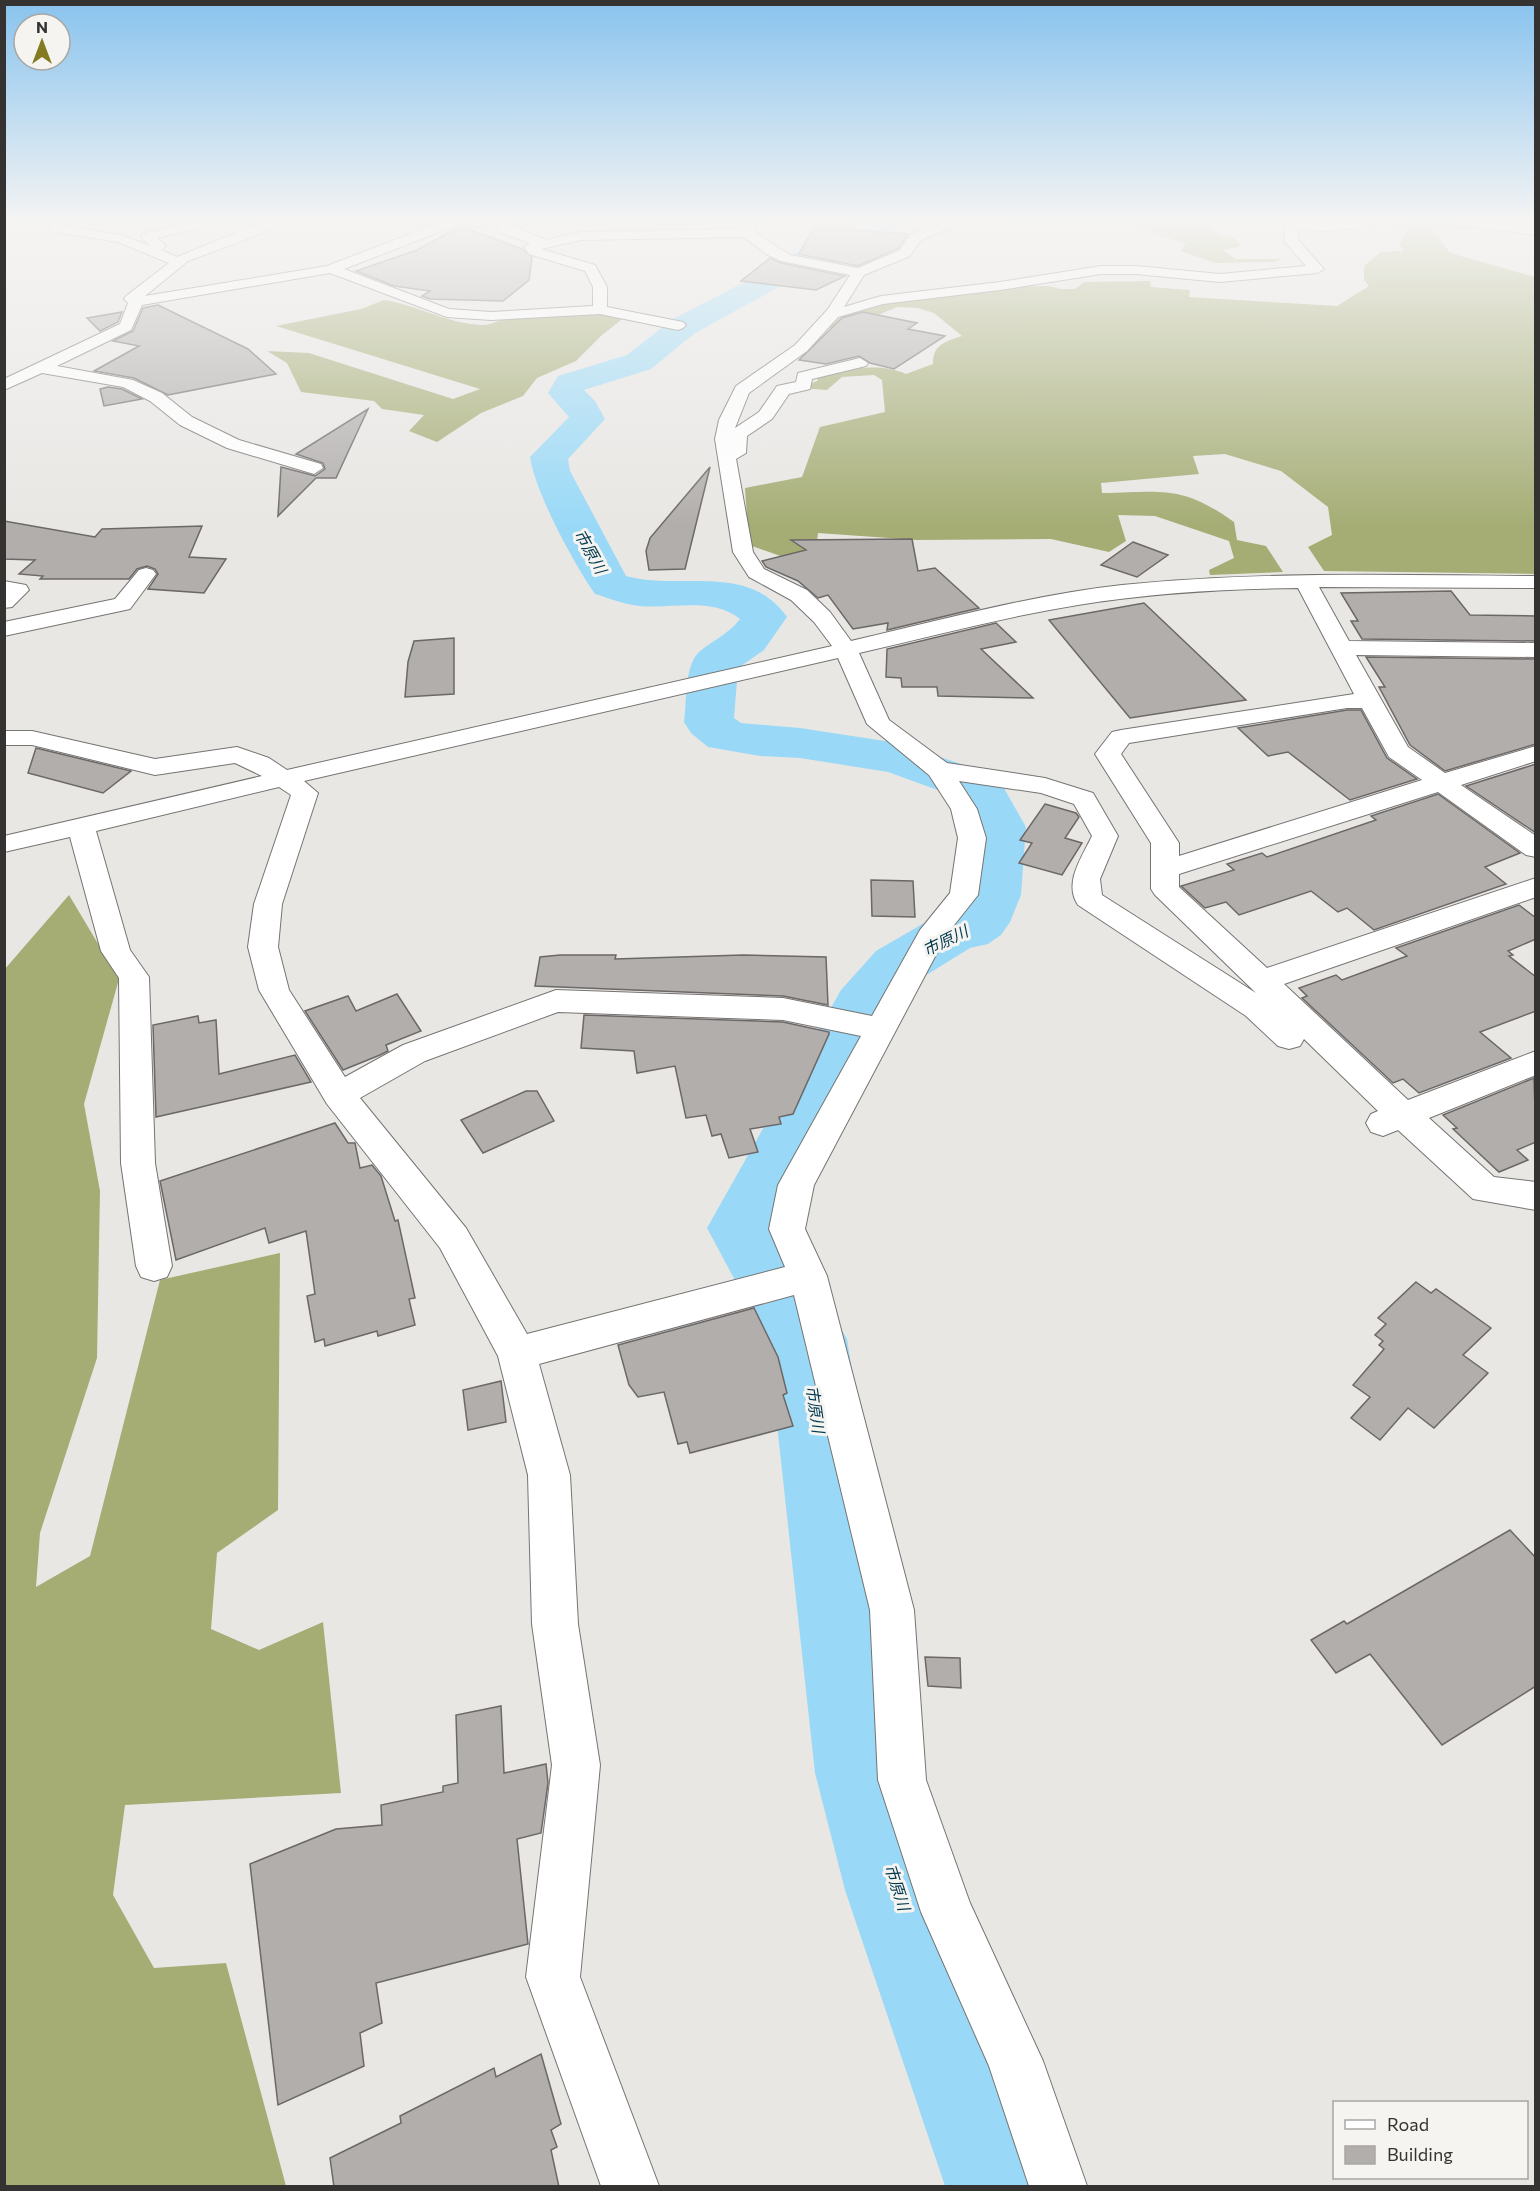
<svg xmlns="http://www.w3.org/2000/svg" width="1540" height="2191" viewBox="0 0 1540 2191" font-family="Commissioner,'Noto Sans JP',sans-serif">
	<rect width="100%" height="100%" fill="#e9e7e4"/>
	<!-- forest -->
	<g fill="#a5ad75">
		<polygon points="1135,219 1201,219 1219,234 1234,238 1241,246 1223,250 1236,259 1281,259 1274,262 1216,263 1180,251 1186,244 1149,232 1133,223"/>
		<path d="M1432,220l49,7c-12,0 -20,5 -31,4l-3,-4 -13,4 16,22 85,24v297l-211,-3 -16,-24 24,-12 -4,-28 -47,-36 -56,-17 -32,2 6,18 -98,9 1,10c60,-1 79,-9 132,29l3,18 29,6 17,26 -73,3 -1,-5 25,-12 -5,-17 -74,-25 -37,-1 8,26 -17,11 -58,-13 -134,1 -99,-7 -3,24 -29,1 -37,-13 -4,-57 57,-11 18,-50 65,-15 -3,-32 -8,-5 -32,2 -15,13 -27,-2 17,-7 3,-8c29,-3 59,-11 86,1l27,-10c0,-20 12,-22 29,-28l-28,-23 -16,-5 -21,-1 -47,20 -22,1 21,-18 35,-8 120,-15 44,-1 13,3h14l9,-7 66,-1 1,6 39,3 -1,7 148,9 32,-20 -5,-6v-14l17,-14 23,-1 -5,-7 12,-23z"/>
		<path d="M384,300c34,5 63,24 99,25 10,0 20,-7 31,-8 37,-4 74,-6 111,0l-23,18 -26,26 -39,17 -14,18 -42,17 -44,29 -28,-11 15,-16 -42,-6 -8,-8 -73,-9 -14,-29 -20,-12 42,2 144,46 27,-10 -204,-63 85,-17z"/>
		<polygon points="69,895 119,979 84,1104 100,1191 97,1358 40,1533 36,1587 90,1556 160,1280 280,1253 278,1510 217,1553 211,1629 259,1650 323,1622 341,1793 125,1805 113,1895 154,1968 226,1963 286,2186 5,2186 4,970"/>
	</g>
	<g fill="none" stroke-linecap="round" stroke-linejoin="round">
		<!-- river -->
		<path fill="#99d9f7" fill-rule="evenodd" d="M872,219h36l-4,6 -81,34 -33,22 -95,52 -44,36 -67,21 11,11 10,18 -37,40 2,12 56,105c54,15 123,-14 161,41l-23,33 -26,18 -4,50 7,5 59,5 98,15 99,33 29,51 -5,68 -11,27 -9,13 -13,9 -18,4 -50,31 -31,37 -107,210 65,113 68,434 36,117 113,296h-119l-100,-296 -30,-117 -47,-431 -61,-114 134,-238 35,-39 55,-32 25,-8 7,-16 9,-68 -15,-30 -69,-25 -88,-14 -40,-2 -52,-9 -17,-14 -7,-11c3,-19 0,-56 15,-70 14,-12 30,-18 41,-33 -28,-22 -66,-10 -100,-13 -15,-1 -31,-8 -45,-12 -21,-30 -60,-102 -65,-137l39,-40 -21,-24 10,-17 69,-21 46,-36 97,-50 33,-22z"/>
	</g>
	<!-- building -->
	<g fill="#b1aeac" stroke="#6b6867" stroke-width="1.5">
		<polygon points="460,226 522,249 532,257 529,280 503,301 430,299 422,296 430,291 394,286 356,271 417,250"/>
		<polygon points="853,226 854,230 908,234 899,248 858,266 799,254 814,227"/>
		<polygon points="770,258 781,263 845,276 816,290 741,281"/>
		<polygon points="158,305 248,349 276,374 168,395 134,378 94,371 139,346 113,341 133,331 143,308"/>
		<polygon points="122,312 118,322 100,331 87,318"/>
		<polygon points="863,312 917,323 908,329 945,336 894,369 870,363 859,356 826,364 799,360 842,318"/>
		<polygon points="108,387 122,389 142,399 104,406 100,389"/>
		<polygon points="368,409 336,478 316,478 278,516 281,467 315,476 325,469 323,463 296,454"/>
		<polygon points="710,467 685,569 649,570 646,551 650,538"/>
		<polygon points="4,521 95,537 102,529 202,526 189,557 226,559 204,593 148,589 158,574 155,569 147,566 137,569 129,579 40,579 43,576 19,574 35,560 4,559"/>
		<polygon points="912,539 918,571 935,568 979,608 887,630 888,623 853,629 828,595 818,598 798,581 766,567 762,561 806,550 791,540"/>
		<polygon points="1133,542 1168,555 1137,577 1101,565"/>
		<polygon points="1451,591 1470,615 1536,616 1536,641 1362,639 1351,621 1358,621 1341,593"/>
		<polygon points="1144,603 1246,700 1130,718 1049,620"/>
		<polygon points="996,623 1016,642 981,649 1033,698 938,696 937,687 902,687 901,678 886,677 887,649"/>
		<polygon points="454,638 454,694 405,697 408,662 414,641"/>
		<polygon points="1366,657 1536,659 1536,744 1445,771 1410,745 1379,687 1385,687"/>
		<polygon points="1347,710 1361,710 1387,758 1417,779 1350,800 1288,752 1268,756 1238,728"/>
		<polygon points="36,748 131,771 103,793 28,773"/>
		<polygon points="1536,764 1536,833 1466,786"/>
		<polygon points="1438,794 1520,853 1485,867 1506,884 1374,930 1347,908 1338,912 1311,891 1239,915 1226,902 1205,908 1181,886 1234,870 1227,864 1262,853 1267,857 1376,820 1371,816"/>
		<polygon points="1045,804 1076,813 1079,817 1065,838 1082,843 1062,875 1019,863 1032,843 1020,840"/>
		<polygon points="871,880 913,881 915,917 872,916"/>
		<polygon points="1519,905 1536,918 1536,939 1508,951 1513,955 1509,956 1536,977 1536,1011 1480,1032 1511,1058 1419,1093 1403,1079 1393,1083 1302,998 1307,996 1299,988 1336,975 1342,980 1407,956 1396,948"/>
		<polygon points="560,955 616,955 615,959 743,955 826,957 828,1005 783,996 535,986 540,957"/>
		<polygon points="397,994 421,1031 386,1045 388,1051 380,1055 343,1070 305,1011 348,996 356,1011"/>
		<polygon points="584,1015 783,1022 829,1032 829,1034 793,1114 779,1117 781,1124 750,1129 758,1152 729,1158 721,1134 712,1136 706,1115 686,1118 675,1066 637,1073 634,1051 581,1048"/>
		<polygon points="198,1016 199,1023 216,1020 219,1074 295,1055 311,1082 156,1117 153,1025"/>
		<polygon points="1534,1078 1536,1142 1517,1150 1528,1160 1499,1172 1453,1129 1457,1128 1443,1115"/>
		<polygon points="526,1091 537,1091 554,1121 483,1153 461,1120"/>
		<polygon points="335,1123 348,1143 355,1143 360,1168 372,1165 381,1176 395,1221 398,1220 415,1298 409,1299 415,1325 378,1336 377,1331 325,1346 324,1339 315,1342 307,1296 315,1294 306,1231 269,1243 265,1228 176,1260 160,1181"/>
		<polygon points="1416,1282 1431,1293 1436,1289 1491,1328 1463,1355 1488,1373 1434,1428 1408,1408 1380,1440 1351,1418 1370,1397 1353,1385 1384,1349 1379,1345 1383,1341 1375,1335 1386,1324 1378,1318"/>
		<polygon points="754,1308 778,1357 787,1393 783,1395 793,1426 690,1453 687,1442 678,1444 664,1392 638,1397 629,1385 618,1345"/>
		<polygon points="501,1381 506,1422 468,1430 463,1390"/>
		<polygon points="1510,1530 1536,1558 1536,1686 1442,1745 1370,1654 1336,1673 1311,1640 1344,1621 1347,1624"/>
		<polygon points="925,1657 960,1658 961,1688 928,1686"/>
		<polygon points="501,1706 504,1773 546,1764 548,1783 541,1833 517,1839 528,1944 376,1983 382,2023 360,2033 364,2066 278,2105 250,1864 336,1829 382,1825 381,1805 443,1792 443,1786 458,1783 456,1715"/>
		<polygon points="541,2054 561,2124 551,2130 557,2147 551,2150 559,2187 334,2187 330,2158 401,2123 400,2116 494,2068 496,2077"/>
	</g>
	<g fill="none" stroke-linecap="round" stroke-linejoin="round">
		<defs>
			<g id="minor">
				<path d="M43,219h14l7,7 57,9 29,11 -9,-9 2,-3 57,-15h15l-15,9 -43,10 9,8 -5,4 16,7 93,-38h16l-21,13 -77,29 -43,35 182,-30 122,-47 53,2 44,19 35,-8 160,-3 3,-10h12l-2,13 36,23 68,13 42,-18 11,-16 32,-15h14l-8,9 -28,12 -11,16 -46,19 -20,32 37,-11 119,-14 101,-16h35l84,8 86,-8 -22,-25 2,-19 127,-3 -6,4 -81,8 -29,-2 1,11 26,29 -7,4 -97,9 -84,-8h-35l-101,16 -117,14 -45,13 -31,34 -58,42 -14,35 24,-16 18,-26 19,-4 2,-9 62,-15 8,5 -2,3 -54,13 -2,10 -21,5 -17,25 -25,17 -1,17 -10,6 17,93 11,17 43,21 23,22 21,29c90,-21 180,-46 271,-56 138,-14 276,-10 414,-9v12l-217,-1 30,54 187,2v14l-180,-2 52,92 37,26 91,-27v15l-75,24 75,51v21l-10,-2 -88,-63 -259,82v13l88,81 269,-90v19l-252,87 124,116 128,-49v24l-107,43 65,59 42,5v28l-63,-11 -75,-69 -15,6 -12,-4 -5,-9 5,-9 7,-3 -74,-72 -4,7 -11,3 -11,-3 -32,-30 -168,-111c-15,-22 4,-48 14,-69l-18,-32 -33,-11 -82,-12 18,28 9,29 -8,57 -31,39 -133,251 -9,44 22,47 87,334 12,170 44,123 73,158 44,125h-58l-40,-120 -68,-154 -43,-132 -8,-170 -76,-315 -255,69 31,111 8,149 22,141 -20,212 79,209h-58l-75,-209 26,-212 -20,-141 -4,-149 -30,-119 -58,-108 -113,-144 -68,-114 -11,-43 6,-43 37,-109 -12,-8 -183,44 34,119 19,27 6,186 17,103 -5,11 -13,4 -13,-4 -5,-11 -15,-103 -2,-185 -18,-27 -31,-114 -66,15v-16l258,-60 -27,-13 -80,12 -123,-30h-28v-14h28l123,28 82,-12 32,11 18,12 545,-124 -18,-24 -23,-22 -42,-23 -16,-25 -18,-113 4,-19 17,-34 59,-41 33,-36 22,-34 -69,-14 -15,-7 -22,-17 -163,3 -40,9 54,16 12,22v20l76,15 3,3 -3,3 -5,2 -78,-16 -109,6 -44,-3 -117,-44 -188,32 -11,25 -74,36 76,14 29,13 30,24 47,23 82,24 2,4 -9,6 -87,-26 -47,-23 -30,-24 -27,-14 -81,-14 -38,17v-11l116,-55 8,-21 -4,-4 2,-3 43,-33 -51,-21 -63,-10zM460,224l38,4 4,5 28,10 -6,4 5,7 56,17 8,16v19l-102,6 -42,-3 -105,-40zM1298,588l56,106 -233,36 -9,2 -17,22 56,89v46l4,6 101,98 -154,-98 -2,-16 18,-43 -25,-43 -48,-15 -98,-15 -58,-43 -30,-67c73,-17 145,-36 219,-48 73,-12 146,-16 220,-17zM838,658l29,66 62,51 22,34 7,29 -8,55 -30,37 -48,86 -89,-18 -227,-8 -153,55 -58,32 -56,-87 -11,-43 4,-43 36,-111 -14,-12zM1347,708h15l27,49 33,23 -243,76v-13l-58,-89 8,-11zM558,1012l225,8 78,16 -83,149 -9,44 16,38 -258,67 -61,-106 -106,-130 65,-37z"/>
				<polygon points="1437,219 1487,219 1536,227 1536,235 1443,223"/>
				<polygon points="146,568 153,570 156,574 130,609 4,636 4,622 115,599 139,570"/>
				<polygon points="4,581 26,585 29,590 12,607 4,608"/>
			</g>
		</defs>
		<!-- minor casing -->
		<use href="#minor" stroke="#767472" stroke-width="2"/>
		<!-- minor -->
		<use href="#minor" fill="#fff" fill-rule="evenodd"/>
	</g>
	<!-- sky -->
	<linearGradient id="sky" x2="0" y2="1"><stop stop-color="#88c3ee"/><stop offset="0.42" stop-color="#f5f4f3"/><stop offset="1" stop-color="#f5f4f3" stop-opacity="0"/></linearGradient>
	<rect width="1540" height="526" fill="url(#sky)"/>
	<g text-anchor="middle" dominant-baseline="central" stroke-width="6" stroke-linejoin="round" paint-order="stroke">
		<!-- water labels -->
		<g font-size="16" font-style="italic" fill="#00394e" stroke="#f6f4f1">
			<text transform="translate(591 551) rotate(61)">市原川</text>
			<text transform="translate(945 940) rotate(-26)">市原川</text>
			<text transform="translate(816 1409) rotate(82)">市原川</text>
			<text transform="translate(898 1887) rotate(72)">市原川</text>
		</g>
	</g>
	<!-- border -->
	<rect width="1540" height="2191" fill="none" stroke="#343332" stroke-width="12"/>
	<!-- legend -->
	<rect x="1333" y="2101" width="195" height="78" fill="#f6f4f1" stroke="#a8a7a5" stroke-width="1.5"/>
	<rect x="1345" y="2120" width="30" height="9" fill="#ffffff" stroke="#a8a7a5" stroke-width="1.5"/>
	<text x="1387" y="2131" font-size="18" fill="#343332">Road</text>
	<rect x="1345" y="2146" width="30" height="18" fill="#b1aeac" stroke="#a8a7a5" stroke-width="1.5"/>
	<text x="1387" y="2161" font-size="18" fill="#343332">Building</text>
	<!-- north arrow -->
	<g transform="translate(42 42)"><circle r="28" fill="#f6f4f1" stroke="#a8a7a5" stroke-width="1.5"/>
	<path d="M0-4.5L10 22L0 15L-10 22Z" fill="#827b21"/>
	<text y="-9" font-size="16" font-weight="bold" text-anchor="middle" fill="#343332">N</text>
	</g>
</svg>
